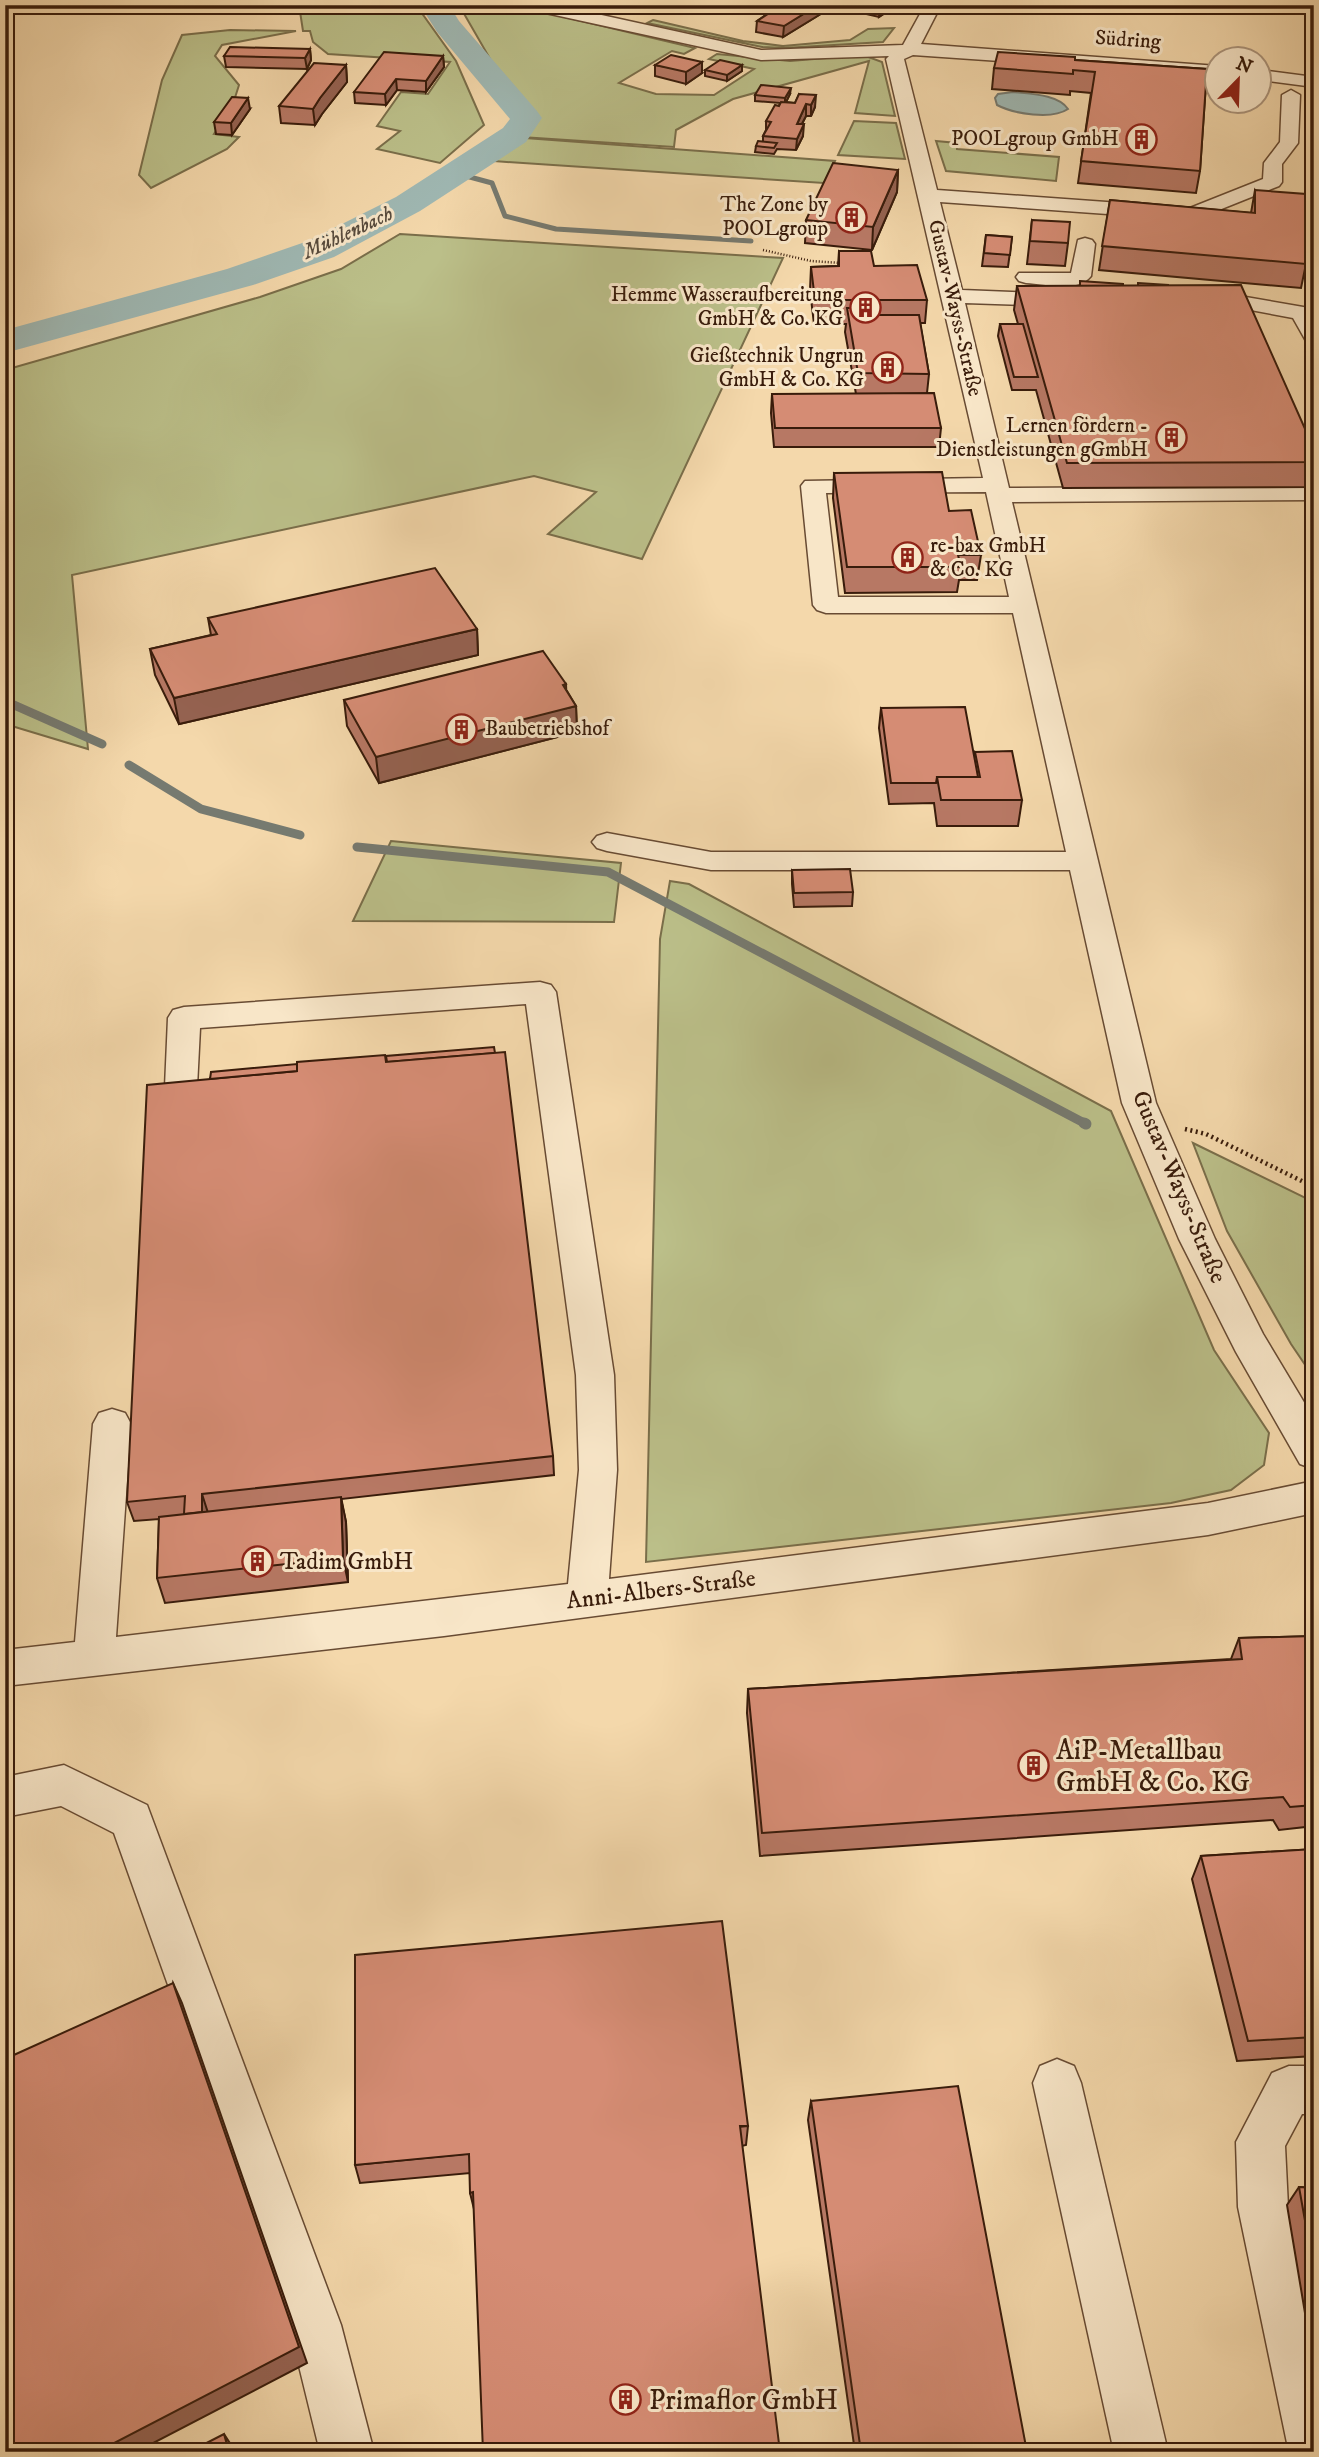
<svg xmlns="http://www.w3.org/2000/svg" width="1319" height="2457" viewBox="0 0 1319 2457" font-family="'IM FELL DW Pica',serif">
	<rect width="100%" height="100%" fill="#f4d8ab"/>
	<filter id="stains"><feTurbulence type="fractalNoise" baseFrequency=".00286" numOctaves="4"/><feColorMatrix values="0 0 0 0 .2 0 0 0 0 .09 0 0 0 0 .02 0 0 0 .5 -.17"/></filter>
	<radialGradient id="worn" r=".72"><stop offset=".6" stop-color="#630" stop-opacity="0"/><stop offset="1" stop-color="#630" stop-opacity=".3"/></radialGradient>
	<!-- green -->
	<g fill="#bbbf89" stroke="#7a6e4a" stroke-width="2">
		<polygon points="299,5 416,5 456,61 484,125 440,163 377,149 400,131 377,126 401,92 428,94 450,62 328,54 313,42 310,31 303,31"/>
		<polygon points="459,5 514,5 695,48 684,54 672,51 619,83 656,94 714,95 754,69 709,59 717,54 790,61 863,55 882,62 895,116 855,113 869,61 733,99 676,130 674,147 521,137 532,115 493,64"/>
		<polygon points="653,20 743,41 783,46 850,40 868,29 894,28 883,42 785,48 762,47 647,23"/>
		<polygon points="230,30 296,31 222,45 215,56 239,85 232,107 214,134 239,137 227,149 151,188 139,175 162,80 182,35"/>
		<polygon points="854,121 896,123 905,159 838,155"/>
		<polygon points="525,138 835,161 824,183 493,161"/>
		<polygon points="936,141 957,143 957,149 1059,157 1056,181 946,171"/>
		<polygon points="400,234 783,258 642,559 548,534 596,492 534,476 72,575 88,749 5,724 5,370 260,297 341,269"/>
		<polygon points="391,841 621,863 614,922 353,921"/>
		<polygon points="670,881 689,884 1111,1111 1214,1350 1269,1433 1264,1465 1231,1490 1171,1503 646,1562 660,939"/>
		<polygon points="1193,1143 1314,1202 1314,1378 1291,1344 1227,1231"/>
	</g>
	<!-- water -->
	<path fill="#9fb8b3" stroke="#767a70" stroke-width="2" d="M1013,92c16,2 45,2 55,17 -16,11 -54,5 -71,-4l-2,-7 3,-4z"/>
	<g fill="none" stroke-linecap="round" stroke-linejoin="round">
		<!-- stream-far2 -->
		<polyline stroke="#767a70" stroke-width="5" points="455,173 492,183 505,216 556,229 751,241"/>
		<!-- stream-far1 -->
		<g stroke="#767a70" stroke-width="9">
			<polyline points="5,701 102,744"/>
			<polyline points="129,765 201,809 300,835"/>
			<polyline points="357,847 608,872 1086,1124"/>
		</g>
		<!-- stream -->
		<polyline stroke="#767a70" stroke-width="11" points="1084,1123 1086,1124"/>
		<!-- river -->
		<polygon fill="#9fb8b3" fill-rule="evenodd" points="420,5 449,5 459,21 537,111 542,118 526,142 420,211 334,257 253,285 5,353 5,330 227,269 308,241 396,197 503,128 510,119 437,32"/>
		<defs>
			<g id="minor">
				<path d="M524,5h32l205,45 142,-5 22,-40h16l-20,39 297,22v10l-305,-21 -9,4 33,131 253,18 73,-29 1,-16 16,-21 2,-47 9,-5 9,5 -2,48 -16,21v18l-3,4 -80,32 -7,2 -252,-18 22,88 99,4 7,2 4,4 -4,4 -7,2 -96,-3 44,185 305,-2v14l-302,2 144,601 59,136 48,95 51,85v50l-14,-5 -64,-112 -57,-113 -57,-136 -52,-233h-359l-104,-19 -10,-3 -5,-6 5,-6 10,-3 104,19h355l-53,-239h-187l-9,-3 -4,-5 -12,-119 4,-5 178,-3 -97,-419 3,-3 -128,4 -229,-50zM986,492l23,105h-171l-12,-104z"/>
				<polygon points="1260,70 1314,77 1314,87 1260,80"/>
				<path d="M1085,238l7,2 3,4 -4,32c-13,17 -46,8 -65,7l-7,-2 -3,-4 3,-4h52l7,-33z"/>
				<polygon points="1201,296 1240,296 1309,308 1314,317 1314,342 1306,341 1293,318 1240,308 1194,306 1190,302 1194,298"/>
				<polygon points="540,982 551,985 556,992 614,1375 617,1470 609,1579 1208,1503 1314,1481 1314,1513 1208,1535 444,1636 5,1686 5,1650 75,1642 93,1424 99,1413 112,1409 125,1413 131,1424 116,1637 568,1584 579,1470 576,1375 526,1004 200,1028 197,1087 193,1095 181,1098 169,1095 165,1087 168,1018 173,1010 184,1007"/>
				<polygon points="64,1765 147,1805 341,2325 374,2452 320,2452 289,2325 114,1833 61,1806 5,1817 5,1777"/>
				<polygon points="1057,2059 1074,2066 1081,2083 1168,2452 1114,2452 1033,2083 1040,2066"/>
				<polygon points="1289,2066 1314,2066 1314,2114 1302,2114 1285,2146 1288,2207 1314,2323 1314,2452 1291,2452 1287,2443 1238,2207 1236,2142 1272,2073"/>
			</g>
		</defs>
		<!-- minor casing -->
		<use href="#minor" stroke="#684b33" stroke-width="3"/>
		<!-- path-far1 -->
		<polyline stroke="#391c0b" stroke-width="2.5" stroke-dasharray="1 2" stroke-linecap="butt" points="763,250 811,261 841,263"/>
		<!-- path -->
		<polyline stroke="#391c0b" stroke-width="4.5" stroke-dasharray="2 3.5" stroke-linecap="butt" points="1185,1129 1206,1134 1314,1187"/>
		<!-- minor -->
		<use href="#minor" fill="#f8e6c8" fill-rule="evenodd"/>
	</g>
	<!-- wall -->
	<g fill="#b77864" stroke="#391c0b" stroke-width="2">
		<polygon points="666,5 683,5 678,8"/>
		<polygon points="742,5 824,5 824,12 783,37 756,32 757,21 767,14 742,9"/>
		<polygon points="853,5 897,5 879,17 853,11"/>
		<polygon points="310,49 311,60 307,69 226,67 224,56"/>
		<polygon points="443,56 444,67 426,92 397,90 386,105 355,103 354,92"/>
		<polygon points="1075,60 1207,69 1200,171 1196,193 1078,183 1091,93 1070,91 1070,95 992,89 994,68"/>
		<polygon points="346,65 347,82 322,114 315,125 281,123 279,106"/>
		<polygon points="655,65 702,73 686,84 655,76"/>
		<polygon points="742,65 742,71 727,81 705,76 705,70"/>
		<polygon points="790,94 786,102 795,103 799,94 815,107 811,116 806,116 802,124 803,136 796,150 777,149 774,154 755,152 756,146 763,141 763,136 766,130 766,121 781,103 755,101 755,95"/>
		<polygon points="250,109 232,135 216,134 214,122"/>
		<polygon points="898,170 897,192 872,250 805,243 806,220"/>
		<polygon points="1255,190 1306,264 1301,288 1099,270 1110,200 1251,213"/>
		<polygon points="1032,220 1068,243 1065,266 1027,264"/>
		<polygon points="986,235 1012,237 1008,267 982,266"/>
		<polygon points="839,251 874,266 927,300 925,323 920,323 929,374 927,393 941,428 939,447 774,447 771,413 772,394 856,394 845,332 846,324 814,324 810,290 811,267 838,266"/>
		<polygon points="1017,286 1123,286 1314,449 1313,487 1063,488 1036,390 1012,390 998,336 1000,324 1018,324 1014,310"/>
		<polygon points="834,473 949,511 981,555 977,580 959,580 957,592 845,593 833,498"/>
		<polygon points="208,618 477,629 478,655 179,724 155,675 150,649 211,635"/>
		<polygon points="567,691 576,706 577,732 379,783 347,726 344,700"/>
		<polygon points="881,708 974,757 975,752 1022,800 1018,826 937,826 934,803 889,804 879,728"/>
		<polygon points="792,870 853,892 852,906 794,907 792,884"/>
		<polygon points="210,1079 553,1456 554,1475 341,1499 346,1522 348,1582 165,1603 157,1578 159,1519 134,1521 127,1502"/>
		<polygon points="1314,1636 1314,1826 1279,1830 1273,1820 760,1856 747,1713 748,1689 1231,1659 1239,1638"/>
		<polygon points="1314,1849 1314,2056 1237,2061 1192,1879 1201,1856"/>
		<polygon points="811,2101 1027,2452 855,2452 808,2120"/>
		<polygon points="748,2126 746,2145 474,2209 470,2193 470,2173 360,2183 355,2165"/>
		<polygon points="1299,2187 1314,2188 1314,2367 1287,2205"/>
	</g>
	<!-- shaded-wall -->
	<g fill="#956251" stroke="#391c0b" stroke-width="2">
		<polygon points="818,5 824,5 824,12 783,37 784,26"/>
		<polygon points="880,5 897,5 879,17"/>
		<polygon points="310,49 311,60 307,69 305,58"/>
		<polygon points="443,56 444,67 426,92 426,81"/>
		<polygon points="702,62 702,73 686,84 686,72"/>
		<polygon points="346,65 347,82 322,114 315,125 313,109 320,98"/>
		<polygon points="742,65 742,71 727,81 727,75"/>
		<polygon points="396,79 397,90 386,105 385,94"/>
		<polygon points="791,88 790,94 785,104 785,98"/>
		<polygon points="816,95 815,107 811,116 811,105"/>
		<polygon points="248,98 250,109 232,135 231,123"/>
		<polygon points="806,104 806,116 796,135 797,124"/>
		<polygon points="804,124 803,136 796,150 797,139"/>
		<polygon points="898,170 897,192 872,250 873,227"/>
		<polygon points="477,629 478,655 179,724 174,698"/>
		<polygon points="566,684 567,708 576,706 577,732 379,783 376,757"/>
		<polygon points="202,1494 208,1513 202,1518"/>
		<polygon points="341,1497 346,1522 348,1582 343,1558"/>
		<polygon points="173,1983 182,2003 307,2363 136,2452 97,2452"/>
		<polygon points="224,2434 233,2448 234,2452 229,2452"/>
	</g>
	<!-- building -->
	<g fill="#d58c74" stroke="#391c0b" stroke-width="2">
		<polygon points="775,5 818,5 784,26 757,21 780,6"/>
		<polygon points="230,47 310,49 305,58 224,56"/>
		<polygon points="384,52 443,56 426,81 396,79 385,94 354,92"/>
		<polygon points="998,52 1075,57 1075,60 1207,69 1200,171 1081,161 1095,72 1073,70 1073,74 994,68"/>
		<polygon points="671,55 702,62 686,72 655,65"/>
		<polygon points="720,60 742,65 727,75 705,70"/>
		<polygon points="314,63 346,65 320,98 313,109 279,106"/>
		<polygon points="761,85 791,88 785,98 755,95"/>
		<polygon points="799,94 816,95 811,105 806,104 797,124 804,124 797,139 763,136 771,122 766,121 775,105 779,106 781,102 795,103"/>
		<polygon points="232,97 248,98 231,123 214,122"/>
		<polygon points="758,141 777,143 774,148 756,146"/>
		<polygon points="833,163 898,170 873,227 806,220"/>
		<polygon points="1255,190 1306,194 1306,264 1102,246 1110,200 1255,213"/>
		<polygon points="1032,220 1070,222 1068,243 1030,241"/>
		<polygon points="986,235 1012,237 1010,255 984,253"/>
		<polygon points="839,251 871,251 874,266 917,265 927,300 815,300 811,267 839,266"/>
		<polygon points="1080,281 1123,284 1123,286 1080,286"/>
		<polygon points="1138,283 1169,285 1138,286"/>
		<polygon points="1241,285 1314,449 1314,462 1067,463 1017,286"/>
		<polygon points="847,308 875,308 877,315 919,315 929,374 858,373"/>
		<polygon points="1000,324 1023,324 1038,377 1014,377"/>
		<polygon points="934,393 941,428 775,428 772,394"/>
		<polygon points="942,472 949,511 971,510 981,555 958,555 961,567 847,567 834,473"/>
		<polygon points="435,568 477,629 174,698 150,649 217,634 208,618"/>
		<polygon points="543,651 566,684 563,685 576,706 376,757 344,700"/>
		<polygon points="965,707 978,777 937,777 936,783 891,783 881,708"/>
		<polygon points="1012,751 1022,800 941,800 937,777 980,777 975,752"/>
		<polygon points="850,869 853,892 794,893 792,870"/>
		<polygon points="494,1047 495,1053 387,1062 386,1056"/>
		<polygon points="505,1052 553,1456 202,1494 202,1512 184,1514 185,1496 127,1502 147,1085 297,1071 297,1062 385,1055 386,1062"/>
		<polygon points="297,1064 297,1071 210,1079 211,1072"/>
		<polygon points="341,1497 343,1558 157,1578 159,1517"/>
		<polygon points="1314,1636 1314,1805 1290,1807 1283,1797 762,1833 748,1689 1242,1659 1239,1638"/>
		<polygon points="1314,1849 1314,2037 1248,2041 1201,1856"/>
		<polygon points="722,1921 748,2126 740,2126 780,2452 483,2452 473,2192 470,2193 469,2154 355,2165 355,1955"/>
		<polygon points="173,1983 299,2347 97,2452 5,2452 5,2059"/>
		<polygon points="958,2086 1027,2452 861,2452 811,2101"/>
		<polygon points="1299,2187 1314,2188 1314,2271"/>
		<polygon points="224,2434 229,2452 189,2452"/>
	</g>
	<!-- icons -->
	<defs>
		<symbol id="building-ring" viewBox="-11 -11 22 22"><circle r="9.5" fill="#f8e6c8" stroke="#8f2418" stroke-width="1.5"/><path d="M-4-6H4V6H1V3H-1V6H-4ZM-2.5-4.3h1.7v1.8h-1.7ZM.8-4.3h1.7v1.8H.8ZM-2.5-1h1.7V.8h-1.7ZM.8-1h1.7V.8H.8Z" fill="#8f2418"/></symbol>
	</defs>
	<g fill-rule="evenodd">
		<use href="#building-ring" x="1124" y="122" width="35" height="35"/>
		<use href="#building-ring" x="834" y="200" width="35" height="35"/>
		<use href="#building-ring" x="848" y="290" width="35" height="35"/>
		<use href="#building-ring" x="870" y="350" width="35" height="35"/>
		<use href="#building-ring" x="1154" y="420" width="35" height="35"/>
		<use href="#building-ring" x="890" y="540" width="35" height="35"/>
		<use href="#building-ring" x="444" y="712" width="35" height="35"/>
		<use href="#building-ring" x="240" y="1544" width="35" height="35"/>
		<use href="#building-ring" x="1016" y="1748" width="35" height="35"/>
		<use href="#building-ring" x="608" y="2382" width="35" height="35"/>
	</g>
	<g text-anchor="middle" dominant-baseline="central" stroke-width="6" stroke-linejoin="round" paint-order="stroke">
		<!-- far-street labels -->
		<g font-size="21" fill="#391c0b" stroke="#f8e6c8">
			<text transform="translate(1128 40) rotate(4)">Südring</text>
			<text transform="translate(955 308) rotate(77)">Gustav-Wayss-Straße</text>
		</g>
		<!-- far-poi labels -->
		<g font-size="21" fill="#391c0b" stroke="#f8e6c8" text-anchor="end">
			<text x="1119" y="139">POOLgroup GmbH</text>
			<text x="828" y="205">The Zone by<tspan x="828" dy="24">POOLgroup</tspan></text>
			<text x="843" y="295">Hemme Wasseraufbereitung<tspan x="843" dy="24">GmbH &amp; Co. KG</tspan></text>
			<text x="864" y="356">Gießtechnik Ungrun<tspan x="864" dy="24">GmbH &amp; Co. KG</tspan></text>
			<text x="1148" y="426">Lernen fördern -<tspan x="1148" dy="24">Dienstleistungen gGmbH</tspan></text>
			<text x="930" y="546" text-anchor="start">re-bax GmbH<tspan x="930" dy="24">&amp; Co. KG</tspan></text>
			<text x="485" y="729" text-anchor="start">Baubetriebshof</text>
		</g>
		<!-- far-water labels -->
		<g font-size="21" font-style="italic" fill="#584b3d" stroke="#f8e6c8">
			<text transform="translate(348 233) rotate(-25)">Mühlenbach</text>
		</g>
		<!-- street labels -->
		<g font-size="24" fill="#391c0b" stroke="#f8e6c8">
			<text transform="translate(1179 1187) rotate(67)">Gustav-Wayss-Straße</text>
			<text transform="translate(661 1590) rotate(-7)">Anni-Albers-Straße</text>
		</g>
		<!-- poi labels -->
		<g font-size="24" fill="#391c0b" stroke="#f8e6c8" text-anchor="start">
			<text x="280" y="1562">Tadim GmbH</text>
		</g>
		<!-- near-poi labels -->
		<g font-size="28" fill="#391c0b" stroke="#f8e6c8" text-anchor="start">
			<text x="1056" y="1750">AiP-Metallbau<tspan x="1056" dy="32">GmbH &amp; Co. KG</tspan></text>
			<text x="649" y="2400">Primaflor GmbH</text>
		</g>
	</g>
	<!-- margin -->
	<rect width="1319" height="2457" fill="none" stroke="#f4d8ab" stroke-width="28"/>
	<rect x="7" y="7" width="1305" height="2443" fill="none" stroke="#391c0b" stroke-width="3.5"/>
	<rect x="14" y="14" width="1291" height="2429" fill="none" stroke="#391c0b" stroke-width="2"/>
	<!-- north arrow -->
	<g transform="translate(1238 80) rotate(23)"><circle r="33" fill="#f8e6c8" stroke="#ac957c" stroke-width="2"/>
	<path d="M0-5L12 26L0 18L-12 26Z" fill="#8f2418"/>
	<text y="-10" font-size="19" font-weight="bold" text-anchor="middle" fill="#391c0b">N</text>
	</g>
	<rect width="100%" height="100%" filter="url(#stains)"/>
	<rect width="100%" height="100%" fill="url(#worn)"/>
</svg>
